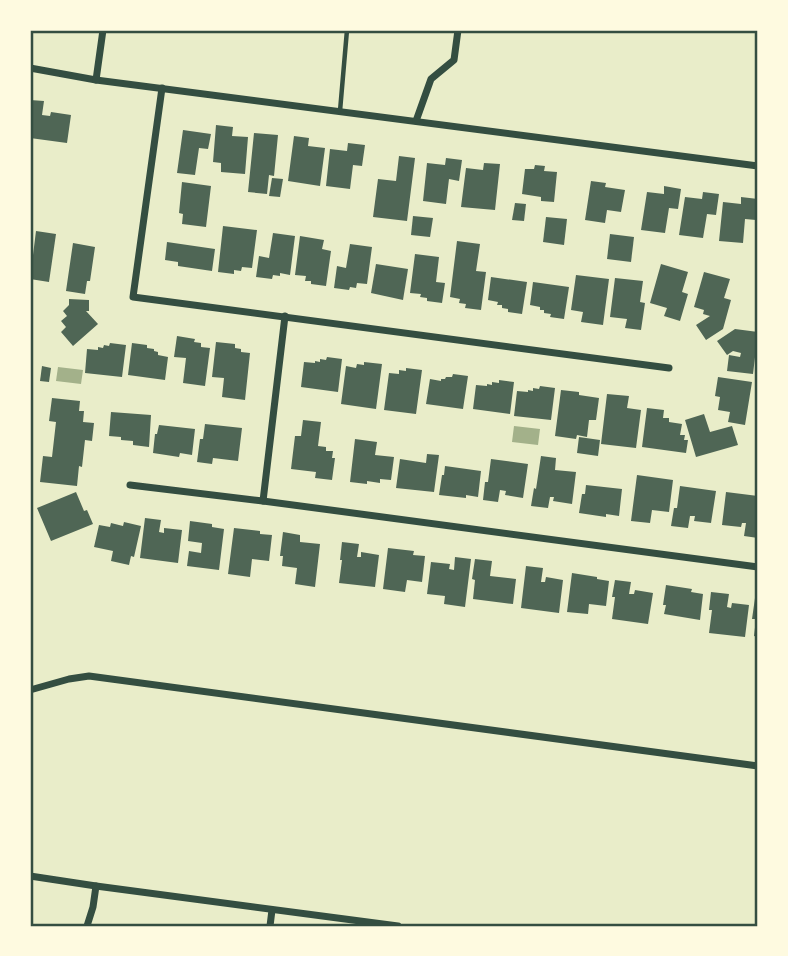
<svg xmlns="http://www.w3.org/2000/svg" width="788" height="956" viewBox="0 0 788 956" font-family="Mulish,sans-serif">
	<rect width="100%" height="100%" fill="#e9edc9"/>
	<!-- water -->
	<g fill="#a3b18a">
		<polygon points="58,367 83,370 81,384 56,381"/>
		<polygon points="514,426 540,429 538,445 512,442"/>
	</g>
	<!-- building -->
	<g fill="#4f6655">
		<polygon points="30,100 44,101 42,115 50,116 51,112 71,115 67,143 30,138"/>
		<polygon points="216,125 233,127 232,136 248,137 245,174 221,172 221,163 213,162"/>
		<polygon points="183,130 211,134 208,149 199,148 195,175 177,173"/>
		<polygon points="254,133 278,135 274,176 269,175 267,194 248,192"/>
		<polygon points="294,136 309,138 308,146 325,148 320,186 288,181"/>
		<polygon points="348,143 365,145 362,166 353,165 350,189 326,186 330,149 347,151"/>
		<polygon points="399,156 415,158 407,221 373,217 378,179 396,181"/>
		<polygon points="446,158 462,160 459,181 449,179 446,204 423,201 427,163 445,165"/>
		<polygon points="484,163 500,164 495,210 461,207 466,168 483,170"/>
		<polygon points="535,165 545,166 544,171 557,172 554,202 541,201 541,197 522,194 525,169 534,169"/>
		<polygon points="272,178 283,179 280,197 269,196"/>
		<polygon points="591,181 606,183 605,187 625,190 621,212 607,210 605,223 585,220"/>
		<polygon points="182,182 211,186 206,227 182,224 183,214 179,213"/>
		<polygon points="664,186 681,189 678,209 669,208 665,233 641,230 647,192 664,194"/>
		<polygon points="703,192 719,194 716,215 707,214 703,238 679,235 685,197 702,199"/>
		<polygon points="741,197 758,199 756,220 745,219 743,243 719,241 723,202 741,204"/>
		<polygon points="515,203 526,204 524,221 512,220"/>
		<polygon points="413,216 433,218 430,237 411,235"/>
		<polygon points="546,217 567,219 564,245 543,242"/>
		<polygon points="223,226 257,230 252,268 242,267 241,271 234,270 234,274 218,272"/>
		<polygon points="36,231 56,234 49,282 30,279"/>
		<polygon points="273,233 295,236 290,275 280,273 280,276 273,275 272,279 256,277 259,256 269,258"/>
		<polygon points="610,234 634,237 631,262 607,259"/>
		<polygon points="300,236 324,240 322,249 331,251 326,286 311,284 311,281 305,281 306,276 295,275"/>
		<polygon points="457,241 480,244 476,271 486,272 481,310 465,308 466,304 459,303 460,299 450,297"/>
		<polygon points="167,242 215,249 212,271 178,266 178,262 165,260"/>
		<polygon points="73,243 95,247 90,281 87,281 85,294 66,291"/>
		<polygon points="350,244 372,247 367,284 357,283 356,288 350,287 349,290 334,288 337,266 346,268"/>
		<polygon points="415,254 439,257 436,282 445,283 442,303 427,301 427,298 420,297 421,294 410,293"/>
		<polygon points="376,264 408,269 403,300 371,293"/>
		<polygon points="661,264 688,272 682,292 688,294 680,321 664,316 667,308 650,303"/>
		<polygon points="704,272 730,279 724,298 731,300 723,329 706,340 696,325 710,316 703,314 704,310 694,307"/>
		<polygon points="576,275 609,279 603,325 581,322 583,312 571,310"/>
		<polygon points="491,277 527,282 522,314 508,312 508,309 502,308 502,305 497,305 498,302 488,300"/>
		<polygon points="615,278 643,281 640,302 645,303 641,330 625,328 627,319 610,317"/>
		<polygon points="533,282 569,287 564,319 550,317 551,314 544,313 544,310 540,310 540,307 530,305"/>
		<polygon points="69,299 89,300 89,311 86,311 98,324 73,346 61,332 66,327 61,321 67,316 63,311 69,305"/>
		<polygon points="735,329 758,332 753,374 727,371 729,355 740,357 741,353 733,351 727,355 717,341"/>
		<polygon points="177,336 195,339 194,342 201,343 201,347 210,348 205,386 183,383 186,358 174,357"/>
		<polygon points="216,342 235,344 235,348 241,349 241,352 250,353 245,400 222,397 224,378 212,377"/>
		<polygon points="110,343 126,345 122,377 85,373 87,349 98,350 98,347 103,348 104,345 109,346"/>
		<polygon points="132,343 147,345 147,348 154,349 154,351 158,352 158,355 168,357 165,380 128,375"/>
		<polygon points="327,357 342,359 338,392 301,387 304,362 315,363 315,361 320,362 320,359 326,360"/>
		<polygon points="364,362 382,364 376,409 341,404 346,366 356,368 357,364 364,365"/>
		<polygon points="42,366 51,368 49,382 40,381"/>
		<polygon points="406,368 422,370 416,414 384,410 389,373 399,374 399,370 406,371"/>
		<polygon points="453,374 468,376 463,409 426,404 430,379 441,381 441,379 445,379 446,377 452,377"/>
		<polygon points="718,377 752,382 745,425 728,422 730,412 718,410 720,397 715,396"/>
		<polygon points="499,380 514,382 510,414 473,409 476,385 487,386 487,384 492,385 492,382 499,383"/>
		<polygon points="540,386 555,388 551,420 514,416 517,391 528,392 528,390 533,391 533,388 539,389"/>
		<polygon points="561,390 579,392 579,395 599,398 596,420 589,420 587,437 577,435 576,439 555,436"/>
		<polygon points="607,394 629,396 627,408 641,410 636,448 601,444"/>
		<polygon points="52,398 80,401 79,411 84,411 83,422 94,423 92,441 85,440 82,467 79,466 77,486 40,482 43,456 52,457 56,422 49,421"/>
		<polygon points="647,408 664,410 663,418 669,418 669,422 682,424 680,435 685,435 684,440 688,440 686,453 642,447"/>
		<polygon points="111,412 151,415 149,447 133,445 133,441 121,440 121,437 109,436"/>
		<polygon points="704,414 710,432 732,426 738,445 696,457 685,420"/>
		<polygon points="303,420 321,422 318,446 326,447 326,451 333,451 332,458 335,458 332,480 315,478 316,472 291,469 295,436 301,436"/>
		<polygon points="205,424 242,428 238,461 213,458 212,464 197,462 200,439 203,439"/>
		<polygon points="159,425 195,429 192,455 180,453 179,457 153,453 155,434 157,434"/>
		<polygon points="579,437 600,440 598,456 577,453"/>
		<polygon points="355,439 377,442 375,455 394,457 391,480 380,479 380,483 367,481 367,484 350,482"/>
		<polygon points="427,454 439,455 434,492 396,488 400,459 426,463"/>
		<polygon points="541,456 556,458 555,470 576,472 572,504 553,501 554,497 550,497 548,508 531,506 534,488 536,489"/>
		<polygon points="491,459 528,464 523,498 505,495 506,491 500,490 498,502 483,500 485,482 488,482"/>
		<polygon points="445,466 481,471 478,497 466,495 466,498 439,495 442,475 444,475"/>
		<polygon points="637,475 673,480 669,512 652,510 650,523 631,521"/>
		<polygon points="586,485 622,489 619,516 606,514 606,517 579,513 582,494 585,494"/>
		<polygon points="680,486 716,491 711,523 694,521 695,516 690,516 688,528 671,526 674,508 677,508"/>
		<polygon points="76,492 84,511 87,510 93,524 51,541 37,508"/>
		<polygon points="726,492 758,496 758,538 744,536 746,523 742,523 741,527 722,525"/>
		<polygon points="145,518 161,520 159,532 164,533 164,528 182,530 178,563 140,558"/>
		<polygon points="190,521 212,524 212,527 224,529 219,570 187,566 189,551 201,553 202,543 188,541"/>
		<polygon points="124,522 141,526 134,557 131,556 129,565 111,561 113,551 94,547 99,525 110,527 111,523 123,526"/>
		<polygon points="234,528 260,531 260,534 272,535 269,561 252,559 250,577 228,574"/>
		<polygon points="283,532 300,535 300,542 320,544 315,587 295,584 297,568 282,566 283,556 280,556"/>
		<polygon points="342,542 359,544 357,557 361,557 361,552 379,555 375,587 339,583 342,560 340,560"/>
		<polygon points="388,548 414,551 413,555 425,556 422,582 407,580 405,592 383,589"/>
		<polygon points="455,557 471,559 465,607 444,604 445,596 427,594 431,562 450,564 449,569 454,570"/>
		<polygon points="475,559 492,561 490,576 516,579 513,604 473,599 475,580 472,579"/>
		<polygon points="526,566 543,568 541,582 545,582 546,577 563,580 559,613 521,608"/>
		<polygon points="572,573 597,577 597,579 609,581 606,606 589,604 588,614 567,612"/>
		<polygon points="615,580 631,582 629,594 634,594 635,590 653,593 648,624 612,619 615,597 612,597"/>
		<polygon points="666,585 692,589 691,592 703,594 700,620 664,614 666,605 663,605"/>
		<polygon points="711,592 729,594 727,607 731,608 732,603 749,605 745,637 709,633 712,610 709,610"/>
		<polygon points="755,598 758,599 758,637 754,636 756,619 752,619"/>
	</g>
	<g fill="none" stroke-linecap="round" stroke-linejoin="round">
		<!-- service -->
		<polyline stroke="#344e41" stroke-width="4.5" points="340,111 347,30"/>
		<!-- minor -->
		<g stroke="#344e41" stroke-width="7">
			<polyline points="30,68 96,80 758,166"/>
			<polyline points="96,80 103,30"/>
			<polyline points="162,88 133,297 669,368"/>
			<polyline points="416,121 431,79 454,60 458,30"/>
			<polyline points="130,485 263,501 758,567"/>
			<polyline points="263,501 285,316"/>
			<polyline points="30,690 69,679 89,676 758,766"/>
			<polyline points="30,876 96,886 398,926"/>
			<polyline points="87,926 93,907 96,886"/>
			<polyline points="270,926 272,910"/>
		</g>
	</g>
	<!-- border -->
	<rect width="788" height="956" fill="none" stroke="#fefae0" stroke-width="63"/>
	<rect x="32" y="32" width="724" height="893" fill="none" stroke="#344e41" stroke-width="2.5"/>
</svg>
